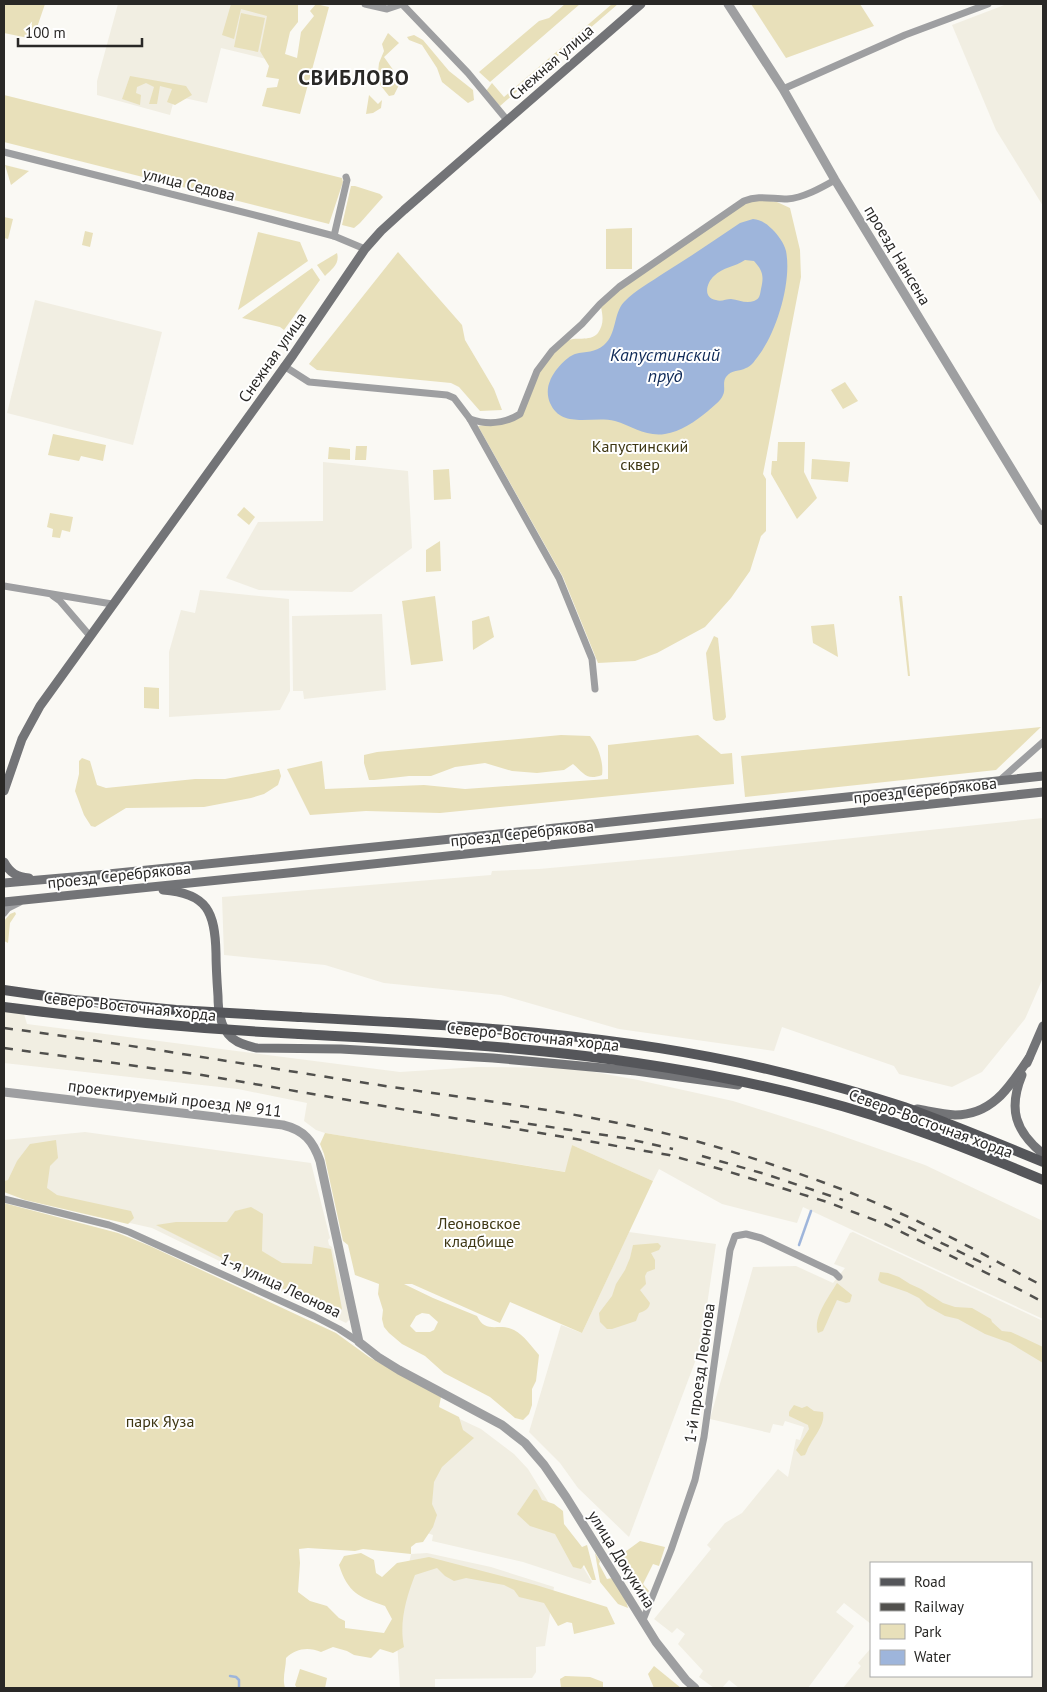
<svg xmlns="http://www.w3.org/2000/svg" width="1047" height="1692" viewBox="0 0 1047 1692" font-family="'PT Sans',sans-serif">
	<rect width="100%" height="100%" fill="#faf9f4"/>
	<!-- built -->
	<g fill="#f1eee2">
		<polygon points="118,4 293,4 279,62 221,48 207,103 175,96 170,115 97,95 97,81"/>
		<polygon points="1007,4 1043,4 1043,206 996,130 952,25"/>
		<polygon points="35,300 162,332 133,445 7,413"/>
		<polygon points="323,462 408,471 412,548 352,592 259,590 226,578 258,522 323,521"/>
		<polygon points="200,590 289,599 290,691 280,710 169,717 169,652 181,610 195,613"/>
		<polygon points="382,614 386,690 304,699 303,691 293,691 292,616"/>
		<polygon points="1043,818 1043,978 1025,1019 982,1072 952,1087 899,1074 894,1066 782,1027 774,1051 619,1029 501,995 384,983 325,965 224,955 222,897 491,875 492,871 539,869 682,856"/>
		<polygon points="21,1004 27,1024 400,1072 477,1067 573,1068 638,1080 733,1101 822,1129 925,1165 1043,1221 1043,1319 803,1207 797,1223 722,1204 659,1169 653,1181 572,1145 566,1172 325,1133 316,1130 304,1121 307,1103 238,1089 4,1063 4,1008"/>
		<polygon points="85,1132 311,1163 330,1238 328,1240 329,1245 332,1247 350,1319 346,1323 152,1228 24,1199 4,1191 4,1140"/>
		<polygon points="629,1232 716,1244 702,1339 698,1354 629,1537 578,1488 560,1463 529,1432 561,1325 582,1333"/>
		<polygon points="853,1232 1043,1321 1043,1688 843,1688 861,1666 858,1663 871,1648 871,1676 1031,1676 1031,1563 871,1563 871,1624 844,1603 836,1612 854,1626 808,1688 739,1688 729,1680 722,1688 714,1688 699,1677 703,1671 678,1644 685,1634 677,1628 672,1633 654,1619 711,1549 707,1545 725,1523 742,1513 778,1469 788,1477 796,1439 800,1440 804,1427 785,1421 783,1426 773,1424 770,1433 710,1419 753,1267 796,1266 833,1283 845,1268 834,1264 850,1233"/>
		<polygon points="432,1406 481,1429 514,1454 528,1469 549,1503 549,1511 592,1582 590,1584 523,1562 432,1541 433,1535 410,1527"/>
		<polygon points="427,1553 491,1567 554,1587 545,1646 536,1647 536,1672 532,1678 435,1679 435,1688 400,1688 396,1627 411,1554"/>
	</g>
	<!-- green -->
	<g fill="#e8e0ba" fill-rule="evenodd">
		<polygon points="4,4 45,4 33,39 4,33"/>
		<polygon points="231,4 298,4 298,22 290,32 285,54 297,58 301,32 314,16 310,11 316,4 329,7 300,114 262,106 267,88 277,87 279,79 266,77 269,66 260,51 267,16 241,9 234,39 222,35"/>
		<polygon points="565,4 580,4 490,82 479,72 539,21 549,18"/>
		<polygon points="612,4 618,4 500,106 486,91 492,83 504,97"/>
		<polygon points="751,4 860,4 874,26 786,58"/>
		<polygon points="241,13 265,18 258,52 234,47"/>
		<polygon points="388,33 399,43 384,57 401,81 394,95 389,96 377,81 379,63 384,51 382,44"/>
		<polygon points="414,35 423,40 449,71 473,90 474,100 468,103 442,82 437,68 422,45 409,40 407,37"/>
		<polygon points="130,76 186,86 192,95 175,105 167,102 172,89 160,86 157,104 149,104 154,87 146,83 137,87 136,93 141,95 140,105 122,99"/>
		<polygon points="4,95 342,178 343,182 329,224 4,142"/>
		<polygon points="369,95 378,104 382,100 381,108 373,113 366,114"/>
		<polygon points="5,165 29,171 11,185"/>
		<polygon points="351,186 355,186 380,194 383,197 360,223 354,228 342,225"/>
		<path d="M756,199l21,3 13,6 10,42 1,27 -38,197 3,5v52l-5,5 -11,35 -19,27 -26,29 -48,26 -22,8 -37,2 -35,-86 -85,-151 37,-6c12,-25 26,-62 50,-78 10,-7 24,1 33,-9 6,-9 5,-16 3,-26l11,-12 133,-92z"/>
		<polygon points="4,217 13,219 8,239 4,238"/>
		<polygon points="632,228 632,269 606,269 606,229"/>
		<polygon points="85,231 93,233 90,247 82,245"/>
		<polygon points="258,232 300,242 308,261 238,310"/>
		<polygon points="398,252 462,325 465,340 494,389 502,410 480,411 459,387 451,383 317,370 309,364"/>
		<path d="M337,253c3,11 -5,16 -12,23l-8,-11z"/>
		<polygon points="312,268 320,280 284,330 280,327 242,318"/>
		<polygon points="845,382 858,401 843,409 831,390"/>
		<polygon points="53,434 106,445 103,461 81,456 79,461 48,455"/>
		<polygon points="778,442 805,442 804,472 817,498 797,519 771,474 772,461 777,461"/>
		<polygon points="356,446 367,446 366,460 355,460"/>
		<polygon points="329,447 350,449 350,460 328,459"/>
		<polygon points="812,459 850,462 848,482 811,479"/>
		<polygon points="449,469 451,499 434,500 433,470"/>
		<polygon points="244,507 255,517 249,525 237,515"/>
		<polygon points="50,513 73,517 70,532 62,530 60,538 52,537 53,529 47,527"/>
		<polygon points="440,541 441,571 426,572 426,550"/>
		<polygon points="435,596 443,661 411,665 402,601"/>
		<polygon points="899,596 902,596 910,676 908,676"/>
		<polygon points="489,616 494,637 473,650 472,621"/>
		<polygon points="834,624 838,657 813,643 811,626"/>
		<polygon points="714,636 718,638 726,717 724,720 716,721 713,719 706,653"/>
		<polygon points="144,687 159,688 159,709 144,708"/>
		<polygon points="1041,727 996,770 745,797 741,756"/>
		<path d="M561,735l29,1c8,9 14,27 12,39 -16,6 -18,-2 -29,-11l-9,6 -27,3 -25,-2 -27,-8 -30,4 -24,9h-22l-35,4h-5l-5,-17v-8l13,-3z"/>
		<polygon points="698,735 721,754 732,753 734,784 440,813 366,811 310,815 287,769 322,761 325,789 424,785 465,789 608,779 608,745"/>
		<polygon points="82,758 90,761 97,785 106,788 195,779 225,779 279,769 281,776 278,785 264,794 251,798 204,807 126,808 95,827 91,826 84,815 75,791 79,774 79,761"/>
		<polygon points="15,912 16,914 10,923 8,943 4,941 4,921 10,914"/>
		<path d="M325,1133l240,39 7,-27 81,36 -71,152 -72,-31 -10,21 -88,-39h-8l29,14 44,18c9,19 22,6 37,14 10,5 18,17 25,25l-3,26 -4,8v16l-3,9 -6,6 -8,-2 -25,-21 -46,-24 -19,-17 -23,-12 -13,-11 -5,-6 -2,-8 1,-9 -5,-16 1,-10 -24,-9 -7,-30 -5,-4 -19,-87 -4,-10zM422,1313l7,1 9,8 -4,8 -4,2h-14l-6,-6 6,-10z"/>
		<polygon points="56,1140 58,1158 50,1166 47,1188 57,1195 131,1211 134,1218 128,1224 25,1200 4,1192 4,1181 8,1180 17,1161 30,1144"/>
		<path d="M4,1203l114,30 32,13 186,87 33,24 72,40 -2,10 20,10 4,13 11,8 -32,29 -8,15 -2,22 5,11 -4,12 -10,15 -7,1 -5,4v7l-48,-5 -8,2 -47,-3 -9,1 1,14 -2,29 12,9 17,5 12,12 6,3v7l39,5 8,-14 -7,-13c-26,-9 -37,-13 -46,-41l5,-9 17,-3 13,7 2,13 6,4 15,-14 32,-6 107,28 71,22 8,17 -41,10 -2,-11 -5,-1 -9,4 -14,-23 -25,-6 -5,-7 -10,-5 -38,-7 -12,3 -9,-5 -8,-8 -22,7c-9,23 -16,48 -11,72l-11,6 -13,-4 -9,9 -17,-3 -7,-4 -14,-4 -12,5c-12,-5 -25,-4 -35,6 0,11 -4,19 -1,30h-281z"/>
		<polygon points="251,1207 263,1214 262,1251 282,1263 312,1264 314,1246 331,1249 342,1309 334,1314 156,1225 176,1222 227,1222 235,1211"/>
		<path d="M658,1243l3,3 -2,4 -8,3 4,7v9l-8,3 -2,4 1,8 -6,6 10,13c-1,6 -5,8 -11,10l-3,8 -24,8h-5l-7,-7 -1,-9 13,-17 4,-12 9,-14 5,-12 3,-13z"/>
		<polygon points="880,1272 888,1273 899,1277 910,1284 921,1289 943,1303 955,1307 972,1308 991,1319 992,1322 1002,1331 1011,1332 1043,1347 1043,1363 1010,1343 985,1334 958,1319 945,1316 927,1306 919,1298 907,1292 881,1283 878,1280"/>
		<path d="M837,1283l15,12 -2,7 -4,1 -9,-3 -14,31 -5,2c-6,-15 12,-38 19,-50z"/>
		<path d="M794,1405l8,3 5,-2 7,5 9,1c3,14 -12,27 -16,39l-2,4 -4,1 -5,-6 13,-21 -1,-4 -19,-9v-4z"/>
		<polygon points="534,1489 537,1490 542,1500 554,1504 563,1511 564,1524 582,1547 587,1545 596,1580 592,1580 584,1565 581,1569 573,1567 555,1534 530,1526 517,1514"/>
		<polygon points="640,1541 665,1547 659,1566 653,1564 643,1584 649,1591 643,1598 619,1559 625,1552"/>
		<polygon points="595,1553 600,1561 599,1564 607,1579 612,1578 626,1601 628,1608 618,1604 600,1582"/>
		<polygon points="654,1666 681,1688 654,1688 648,1674"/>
		<polygon points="300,1669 327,1678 325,1688 297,1688 295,1685"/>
		<polygon points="565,1676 590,1677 603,1682 603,1688 561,1688 560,1679"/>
	</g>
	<!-- water -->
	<path fill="#9eb5db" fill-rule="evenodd" d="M753,219c8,1 13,4 19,10 6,6 12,14 14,22 6,30 -9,80 -27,104 -3,4 -8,12 -13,13 -7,4 -14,1 -20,9 -4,6 0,12 -3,18 -2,6 -11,12 -15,16 -12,10 -28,21 -43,23 -19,3 -33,-8 -50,-13 -22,-6 -53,9 -65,-18 -3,-7 -3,-16 0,-22 3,-9 16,-24 25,-27 11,-3 20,-1 29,-9 13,-11 9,-31 20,-43 11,-12 27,-20 40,-29 26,-16 51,-33 76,-50zM745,260l9,1c9,10 10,15 7,28 -1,5 -1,10 -7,12 -8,3 -15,-1 -23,-2 -5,0 -10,3 -15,1 -14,-2 -9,-18 -2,-24 9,-9 21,-9 31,-16z"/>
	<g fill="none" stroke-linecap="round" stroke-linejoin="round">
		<!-- stream -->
		<g stroke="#9eb5db" stroke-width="2.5">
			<polyline points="799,1245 811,1211"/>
			<polyline points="230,1676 236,1677 239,1680 239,1688"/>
		</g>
		<!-- minor -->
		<g stroke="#9e9fa1" stroke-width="7">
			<polyline points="365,4 387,9 402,4 468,73 507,120"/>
			<polyline points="783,89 905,35 988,4"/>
			<polyline points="4,152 270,219 334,236 365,249"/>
			<polyline points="334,236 347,180 346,177"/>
			<polyline points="284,366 309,382 447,395 454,398 470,419 559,578 592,659 595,689"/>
			<path d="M470,419c17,6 34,5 50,-5l17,-43 15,-20 30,-27 18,-20 19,-17 125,-86c15,-6 27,-2 43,-2 16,-1 34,-11 48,-19"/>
			<polyline points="4,586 112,604"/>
			<polyline points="53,596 60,601 90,636"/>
			<polyline points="999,781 1043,742"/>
			<polyline points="4,913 8,908 20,902"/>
			<polyline points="4,1199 109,1225 129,1232 314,1316 339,1329 359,1342"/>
			<polyline points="643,1620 671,1550 695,1480 704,1437 730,1250 735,1236 746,1234 761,1238 835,1273 839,1277"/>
		</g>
		<!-- tertiary -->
		<g stroke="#9e9fa1" stroke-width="9">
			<polyline points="728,4 783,89 835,180 1043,521"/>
			<path d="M4,1092l279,33c21,5 30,16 37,36l39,181 19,15 21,13 103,55 23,18 19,22 22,32 90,145 30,38 9,8"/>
		</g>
		<!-- secondary -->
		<g stroke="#737477" stroke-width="9">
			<polyline points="4,791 22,739 40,706 293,355 365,249 381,231 404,210 641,4"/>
			<path d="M4,862c6,11 13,15 25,16"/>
			<polyline points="4,883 108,874 423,842 1043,776"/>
			<path d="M163,890c45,3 52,23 53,63 0,14 1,29 2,43 0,15 2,32 14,42 7,6 16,8 25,10l84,1 152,9 143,13 102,14"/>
			<polyline points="4,902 298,872 1043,792"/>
			<polyline points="1027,1063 1043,1026"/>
			<path d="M1022,1075c-14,34 -7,56 21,79"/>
			<path d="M917,1109c12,2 26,5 38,6 38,0 55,-29 74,-57"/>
		</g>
		<!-- primary -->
		<g stroke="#55565a" stroke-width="10">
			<path d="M299,1017c156,8 315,16 468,52 46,11 92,23 137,38 47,17 93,36 139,55"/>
			<path d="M299,1034c175,9 346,20 517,65 78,20 153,50 227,81"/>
		</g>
		<!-- rail -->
		<g stroke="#51504d" stroke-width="2.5" stroke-dasharray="9 9" stroke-linecap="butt">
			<path d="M4,1028c125,16 250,38 375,57 117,18 238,31 351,66 54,17 107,35 158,57 54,23 104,51 155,78"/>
			<polyline points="4,1048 202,1075 669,1155 720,1169 827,1202 885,1224 1003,1281 1043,1302"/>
			<polyline points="510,1121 624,1138 673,1149"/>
			<polyline points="702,1156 765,1174 843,1200"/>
			<polyline points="892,1219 991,1267"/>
		</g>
		<!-- primary-bridge -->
		<g stroke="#55565a" stroke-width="10">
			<polyline points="4,990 74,1000 176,1010 299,1017"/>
			<path d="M4,1007c98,13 196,22 295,27"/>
		</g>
	</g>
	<g text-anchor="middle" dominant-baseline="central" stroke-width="4" stroke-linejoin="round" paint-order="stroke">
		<!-- street labels -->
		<g font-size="16" fill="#292826" stroke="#fff">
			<text transform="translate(551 62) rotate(-41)">Снежная улица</text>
			<text transform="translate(189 184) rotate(14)">улица Седова</text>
			<text transform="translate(898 255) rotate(59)">проезд Нансена</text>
			<text transform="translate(272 357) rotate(-55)">Снежная улица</text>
			<text transform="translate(925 790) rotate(-6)">проезд Серебрякова</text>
			<text transform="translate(522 833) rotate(-6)">проезд Серебрякова</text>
			<text transform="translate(119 875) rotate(-6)">проезд Серебрякова</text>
			<text transform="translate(130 1006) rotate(6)">Северо-Восточная хорда</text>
			<text transform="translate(533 1036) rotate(6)">Северо-Восточная хорда</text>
			<text transform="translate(175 1098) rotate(7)">проектируемый проезд № 911</text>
			<text transform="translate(931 1123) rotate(20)">Северо-Восточная хорда</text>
			<text transform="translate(281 1285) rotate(25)">1-я улица Леонова</text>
			<text transform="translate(699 1373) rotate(-82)">1-й проезд Леонова</text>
			<text transform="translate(622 1559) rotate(58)">улица Докукина</text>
		</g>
		<!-- park labels -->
		<g font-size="16" fill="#3e3713" stroke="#fff">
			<text x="640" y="446">Капустинский<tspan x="640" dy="18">сквер</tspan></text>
			<text x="479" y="1223">Леоновское<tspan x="479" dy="18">кладбище</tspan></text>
			<text x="160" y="1421">парк Яуза</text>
		</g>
		<!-- water labels -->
		<g font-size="18" font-style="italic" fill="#0d2856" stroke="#fff">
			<text x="665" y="354">Капустинский<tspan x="665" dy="21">пруд</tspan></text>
		</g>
		<!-- district labels -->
		<g font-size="21" font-weight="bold" letter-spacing="1" fill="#292826" stroke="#fff">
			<text x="354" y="77">СВИБЛОВО</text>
		</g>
	</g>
	<!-- border -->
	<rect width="1047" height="1692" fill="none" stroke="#292826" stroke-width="10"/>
	<!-- legend -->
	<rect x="870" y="1562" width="162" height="115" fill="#ffffff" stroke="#a9a9a8"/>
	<rect x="880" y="1578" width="25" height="8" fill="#55565a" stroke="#a9a9a8"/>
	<text x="914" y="1587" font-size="15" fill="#292826">Road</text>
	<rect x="880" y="1603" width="25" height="8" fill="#51504d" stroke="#a9a9a8"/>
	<text x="914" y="1612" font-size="15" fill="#292826">Railway</text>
	<rect x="880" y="1624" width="25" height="15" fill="#e8e0ba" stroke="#a9a9a8"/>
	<text x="914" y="1637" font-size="15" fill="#292826">Park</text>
	<rect x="880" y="1650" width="25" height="15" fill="#9eb5db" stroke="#a9a9a8"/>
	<text x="914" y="1662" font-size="15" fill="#292826">Water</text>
	<!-- scale -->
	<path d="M18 38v8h124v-8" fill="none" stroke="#292826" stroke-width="2.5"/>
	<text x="25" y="38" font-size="15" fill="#292826" stroke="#ffffff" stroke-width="4" paint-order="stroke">100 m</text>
</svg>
